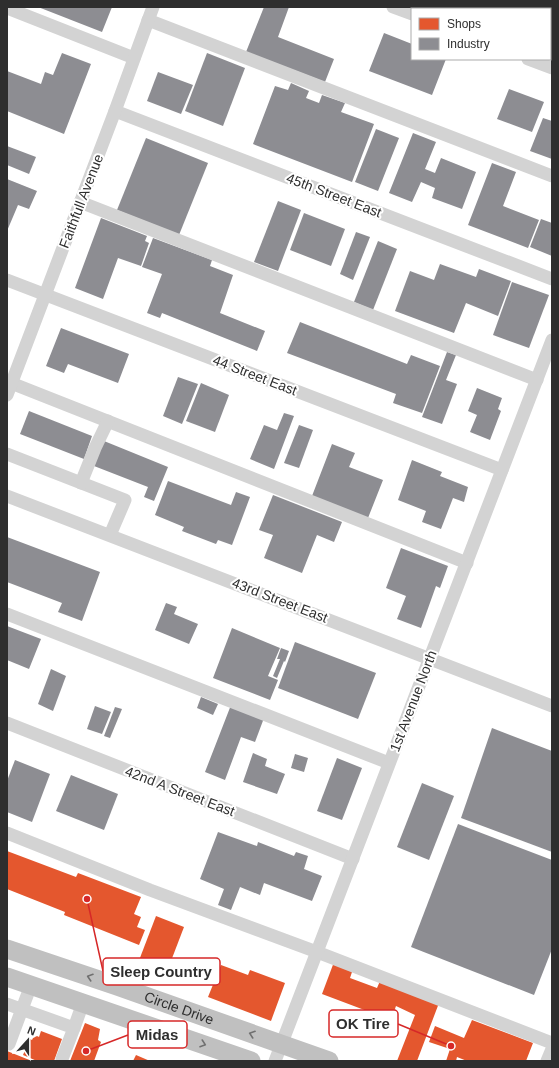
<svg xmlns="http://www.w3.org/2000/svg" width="559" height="1068" viewBox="0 0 559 1068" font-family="Arial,sans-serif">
	<rect width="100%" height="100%" fill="#fff"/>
	<!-- shops -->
	<g fill="#e4572e">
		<polygon points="7,851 76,877 78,873 141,897 134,914 141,917 137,927 145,930 139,945 64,915 65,912 7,889"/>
		<polygon points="156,916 184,927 166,974 138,963"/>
		<polygon points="334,962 353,969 350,978 377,988 380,981 439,1003 417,1061 397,1061 415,1015 396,1006 391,1020 322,994"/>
		<polygon points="221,965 248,975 250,970 285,983 271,1021 208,997"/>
		<polygon points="472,1020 533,1043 526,1061 467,1061 457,1057 456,1061 446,1061 450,1049 429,1042 435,1026 464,1038"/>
		<polygon points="85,1023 100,1029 98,1040 101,1042 94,1061 70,1061"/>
		<polygon points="41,1031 62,1039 54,1061 37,1061 23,1055 30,1039 32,1040 33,1038 37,1036 39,1037"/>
		<polygon points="7,1051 32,1061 7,1061"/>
		<polygon points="136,1055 150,1061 133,1061"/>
	</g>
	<!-- industry -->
	<g fill="#8d8d92">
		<polygon points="38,7 112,7 102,32"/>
		<polygon points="264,7 289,7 278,37 334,59 325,82 246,52"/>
		<polygon points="466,7 552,7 552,41 550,40 550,9 471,9"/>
		<polygon points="384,33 412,44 412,59 446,59 432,95 369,71"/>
		<polygon points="62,53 91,64 64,134 7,111 7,71 41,84 45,72 53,75"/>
		<polygon points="207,53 245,68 223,126 185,111"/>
		<polygon points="158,72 193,85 181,114 147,101"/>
		<polygon points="291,83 309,91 306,98 319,103 322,95 345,103 341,112 374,124 352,182 253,144 275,86 288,90"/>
		<polygon points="509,89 544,102 532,132 497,119"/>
		<polygon points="543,118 552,121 552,159 530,151"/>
		<polygon points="376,129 399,138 378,191 355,182"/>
		<polygon points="413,133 436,142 425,169 435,173 441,158 476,172 462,209 432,198 435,188 421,182 412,202 389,193"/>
		<polygon points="146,138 208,163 179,235 117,210"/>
		<polygon points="7,146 36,157 29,174 7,165"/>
		<polygon points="492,163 516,172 503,206 539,220 528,248 468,225"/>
		<polygon points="7,179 37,191 29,209 18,205 7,231"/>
		<polygon points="278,201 301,210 278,271 254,262"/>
		<polygon points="304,213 345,229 331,266 290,250"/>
		<polygon points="101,218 147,236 145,241 149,243 141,266 118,258 103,299 75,288"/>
		<polygon points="541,219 552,223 552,256 530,247"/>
		<polygon points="356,232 370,237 353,280 340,274"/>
		<polygon points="153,238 212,260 210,266 233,275 220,313 265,331 257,351 162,313 160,318 147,313 162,274 142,267"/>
		<polygon points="378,241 397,249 373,310 354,302"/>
		<polygon points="440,264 476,277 479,269 511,281 498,316 466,303 454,333 395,311 410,271 434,280"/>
		<polygon points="512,282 549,295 529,348 493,335"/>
		<polygon points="300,322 407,364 411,355 440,366 422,413 393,403 396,394 287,353"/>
		<polygon points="61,328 129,354 118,383 68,364 64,373 46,366"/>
		<polygon points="447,352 456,355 446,380 457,384 442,424 422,417"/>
		<polygon points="178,377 198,384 182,424 163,416"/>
		<polygon points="201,383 229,395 215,432 186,421"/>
		<polygon points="477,388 502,398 498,409 501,411 490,440 470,432 477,415 468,411"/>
		<polygon points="29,411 92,436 84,459 20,434"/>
		<polygon points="284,413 294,416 274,469 250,459 264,425 277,430"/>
		<polygon points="299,425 313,430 299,468 284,463"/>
		<polygon points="104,441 168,467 154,501 144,497 148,487 94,466"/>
		<polygon points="332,444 355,453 349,467 383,480 368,518 312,496"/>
		<polygon points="412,460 442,472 440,476 468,487 464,502 453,498 441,529 422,522 426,511 398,500"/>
		<polygon points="168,481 231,505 236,492 250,497 232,545 218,540 216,544 182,531 184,527 155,515"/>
		<polygon points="273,495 342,522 334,542 317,535 302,573 264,558 273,535 259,530"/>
		<polygon points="7,537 100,572 82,621 58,612 62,603 7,582"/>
		<polygon points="401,548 448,566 440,588 436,586 421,628 397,619 406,596 386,588"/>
		<polygon points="166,603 177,607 174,614 198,624 189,644 155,630"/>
		<polygon points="7,626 41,639 29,669 7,660"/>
		<polygon points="232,628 280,648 268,676 278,680 270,700 213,678"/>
		<polygon points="295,642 376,673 358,719 278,688"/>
		<polygon points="281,648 289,651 285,662 284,661 277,678 273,676 280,659 277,659"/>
		<polygon points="51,669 66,676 53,711 38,704"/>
		<polygon points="201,697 218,704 213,715 197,708"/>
		<polygon points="231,705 264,718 255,742 241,737 225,780 205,772"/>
		<polygon points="95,706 111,712 102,734 87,729"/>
		<polygon points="115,707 122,709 110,738 104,736"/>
		<polygon points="492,728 552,751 552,852 461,818"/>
		<polygon points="253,753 267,759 265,766 285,774 277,794 243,782"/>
		<polygon points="295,754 308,758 304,772 291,768"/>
		<polygon points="337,758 362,768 342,820 317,811"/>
		<polygon points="15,760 50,774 32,822 7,812 7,781"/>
		<polygon points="71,775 118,794 104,830 56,811"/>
		<polygon points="422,783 454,796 429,860 397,847"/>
		<polygon points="458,824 552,860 552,949 534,995 411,947"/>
		<polygon points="218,832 257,846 258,842 294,856 296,852 308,856 304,869 322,876 312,901 264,883 260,895 240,887 231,910 218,905 224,889 200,879"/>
	</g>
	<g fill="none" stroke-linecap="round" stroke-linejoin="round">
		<!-- minor -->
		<g stroke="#d3d3d3" stroke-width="13">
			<polyline points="393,7 412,14"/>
			<polyline points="7,8 134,58"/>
			<polyline points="148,20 552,176"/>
			<polyline points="528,59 552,68"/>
			<polyline points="115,111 552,279"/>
			<polyline points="80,202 537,380"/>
			<polyline points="7,280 502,470"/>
			<polyline points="11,383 467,563"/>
			<polyline points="7,395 115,111 153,7"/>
			<polyline points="7,454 125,500 110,535"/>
			<polyline points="81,483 95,448 108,421"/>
			<polyline points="7,496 552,706"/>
			<polyline points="7,614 389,763"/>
			<polyline points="7,723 353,859"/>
			<polyline points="7,833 150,890 317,952 552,1043"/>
			<polyline points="7,1004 74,1028 62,1059"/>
			<polyline points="74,1028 83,1003"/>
			<polyline points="9,1044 31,985"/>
			<polyline points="275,1061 552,340"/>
			<polyline points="547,1061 552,1049"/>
		</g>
		<!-- highway -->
		<g stroke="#c0c0c0" stroke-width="19">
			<path id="s1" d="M7,949l110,37 212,75"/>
			<polyline points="7,977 251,1061"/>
		</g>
	</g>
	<!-- one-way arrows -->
	<defs><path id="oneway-chevron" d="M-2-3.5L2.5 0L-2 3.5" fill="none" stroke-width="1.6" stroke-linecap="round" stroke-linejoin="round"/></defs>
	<g stroke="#707070">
		<use href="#oneway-chevron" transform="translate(90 977) rotate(-162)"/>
		<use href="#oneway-chevron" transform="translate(252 1034) rotate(-161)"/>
		<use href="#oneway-chevron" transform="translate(203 1044) rotate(19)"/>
	</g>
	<g text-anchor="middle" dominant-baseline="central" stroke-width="4" stroke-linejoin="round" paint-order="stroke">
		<!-- street labels -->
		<g font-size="14" fill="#2e2e2e" stroke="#fff">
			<text transform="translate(334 195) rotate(21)">45th Street East</text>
			<text transform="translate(81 201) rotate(-69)">Faithfull Avenue</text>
			<text transform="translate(255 375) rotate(21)">44 Street East</text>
			<text transform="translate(280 600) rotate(21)">43rd Street East</text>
			<text transform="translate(413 701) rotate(-69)">1st Avenue North</text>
			<text transform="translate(180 791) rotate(21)">42nd A Street East</text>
			<text stroke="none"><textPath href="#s1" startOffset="182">Circle Drive</textPath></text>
		</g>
	</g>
	<!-- callouts -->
	<path fill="none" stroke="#d62828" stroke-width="1.5" d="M87 899L103 971M451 1046L398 1024M86 1051L128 1035"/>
	<g fill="#d62828" stroke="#fff" stroke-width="1.5">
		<circle cx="87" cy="899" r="4"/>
		<circle cx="451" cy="1046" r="4"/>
		<circle cx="86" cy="1051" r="4"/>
	</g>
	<g fill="#fff" stroke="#d62828" stroke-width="1.5">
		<rect x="103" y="958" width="117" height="27" rx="4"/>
		<rect x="329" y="1010" width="69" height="27" rx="4"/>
		<rect x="128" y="1021" width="59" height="27" rx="4"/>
	</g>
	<g font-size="15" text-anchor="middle" font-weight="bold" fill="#2e2e2e">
		<text x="161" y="977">Sleep Country</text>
		<text x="363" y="1029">OK Tire</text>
		<text x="157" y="1040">Midas</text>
	</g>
	<!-- border -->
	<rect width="559" height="1068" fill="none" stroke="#2e2e2e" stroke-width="16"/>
	<!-- legend -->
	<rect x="411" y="8" width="140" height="52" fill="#ffffff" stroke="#ababab"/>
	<rect x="419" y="18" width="20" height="12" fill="#e4572e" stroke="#ababab"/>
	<text x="447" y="28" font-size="12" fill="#2e2e2e">Shops</text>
	<rect x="419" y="38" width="20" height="12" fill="#8d8d92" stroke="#ababab"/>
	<text x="447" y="48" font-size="12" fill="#2e2e2e">Industry</text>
	<!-- north arrow -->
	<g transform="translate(28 1040) rotate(21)" stroke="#ffffff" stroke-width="3" paint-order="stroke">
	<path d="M0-3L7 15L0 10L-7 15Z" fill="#2e2e2e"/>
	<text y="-6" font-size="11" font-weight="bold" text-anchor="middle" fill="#2e2e2e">N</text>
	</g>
</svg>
